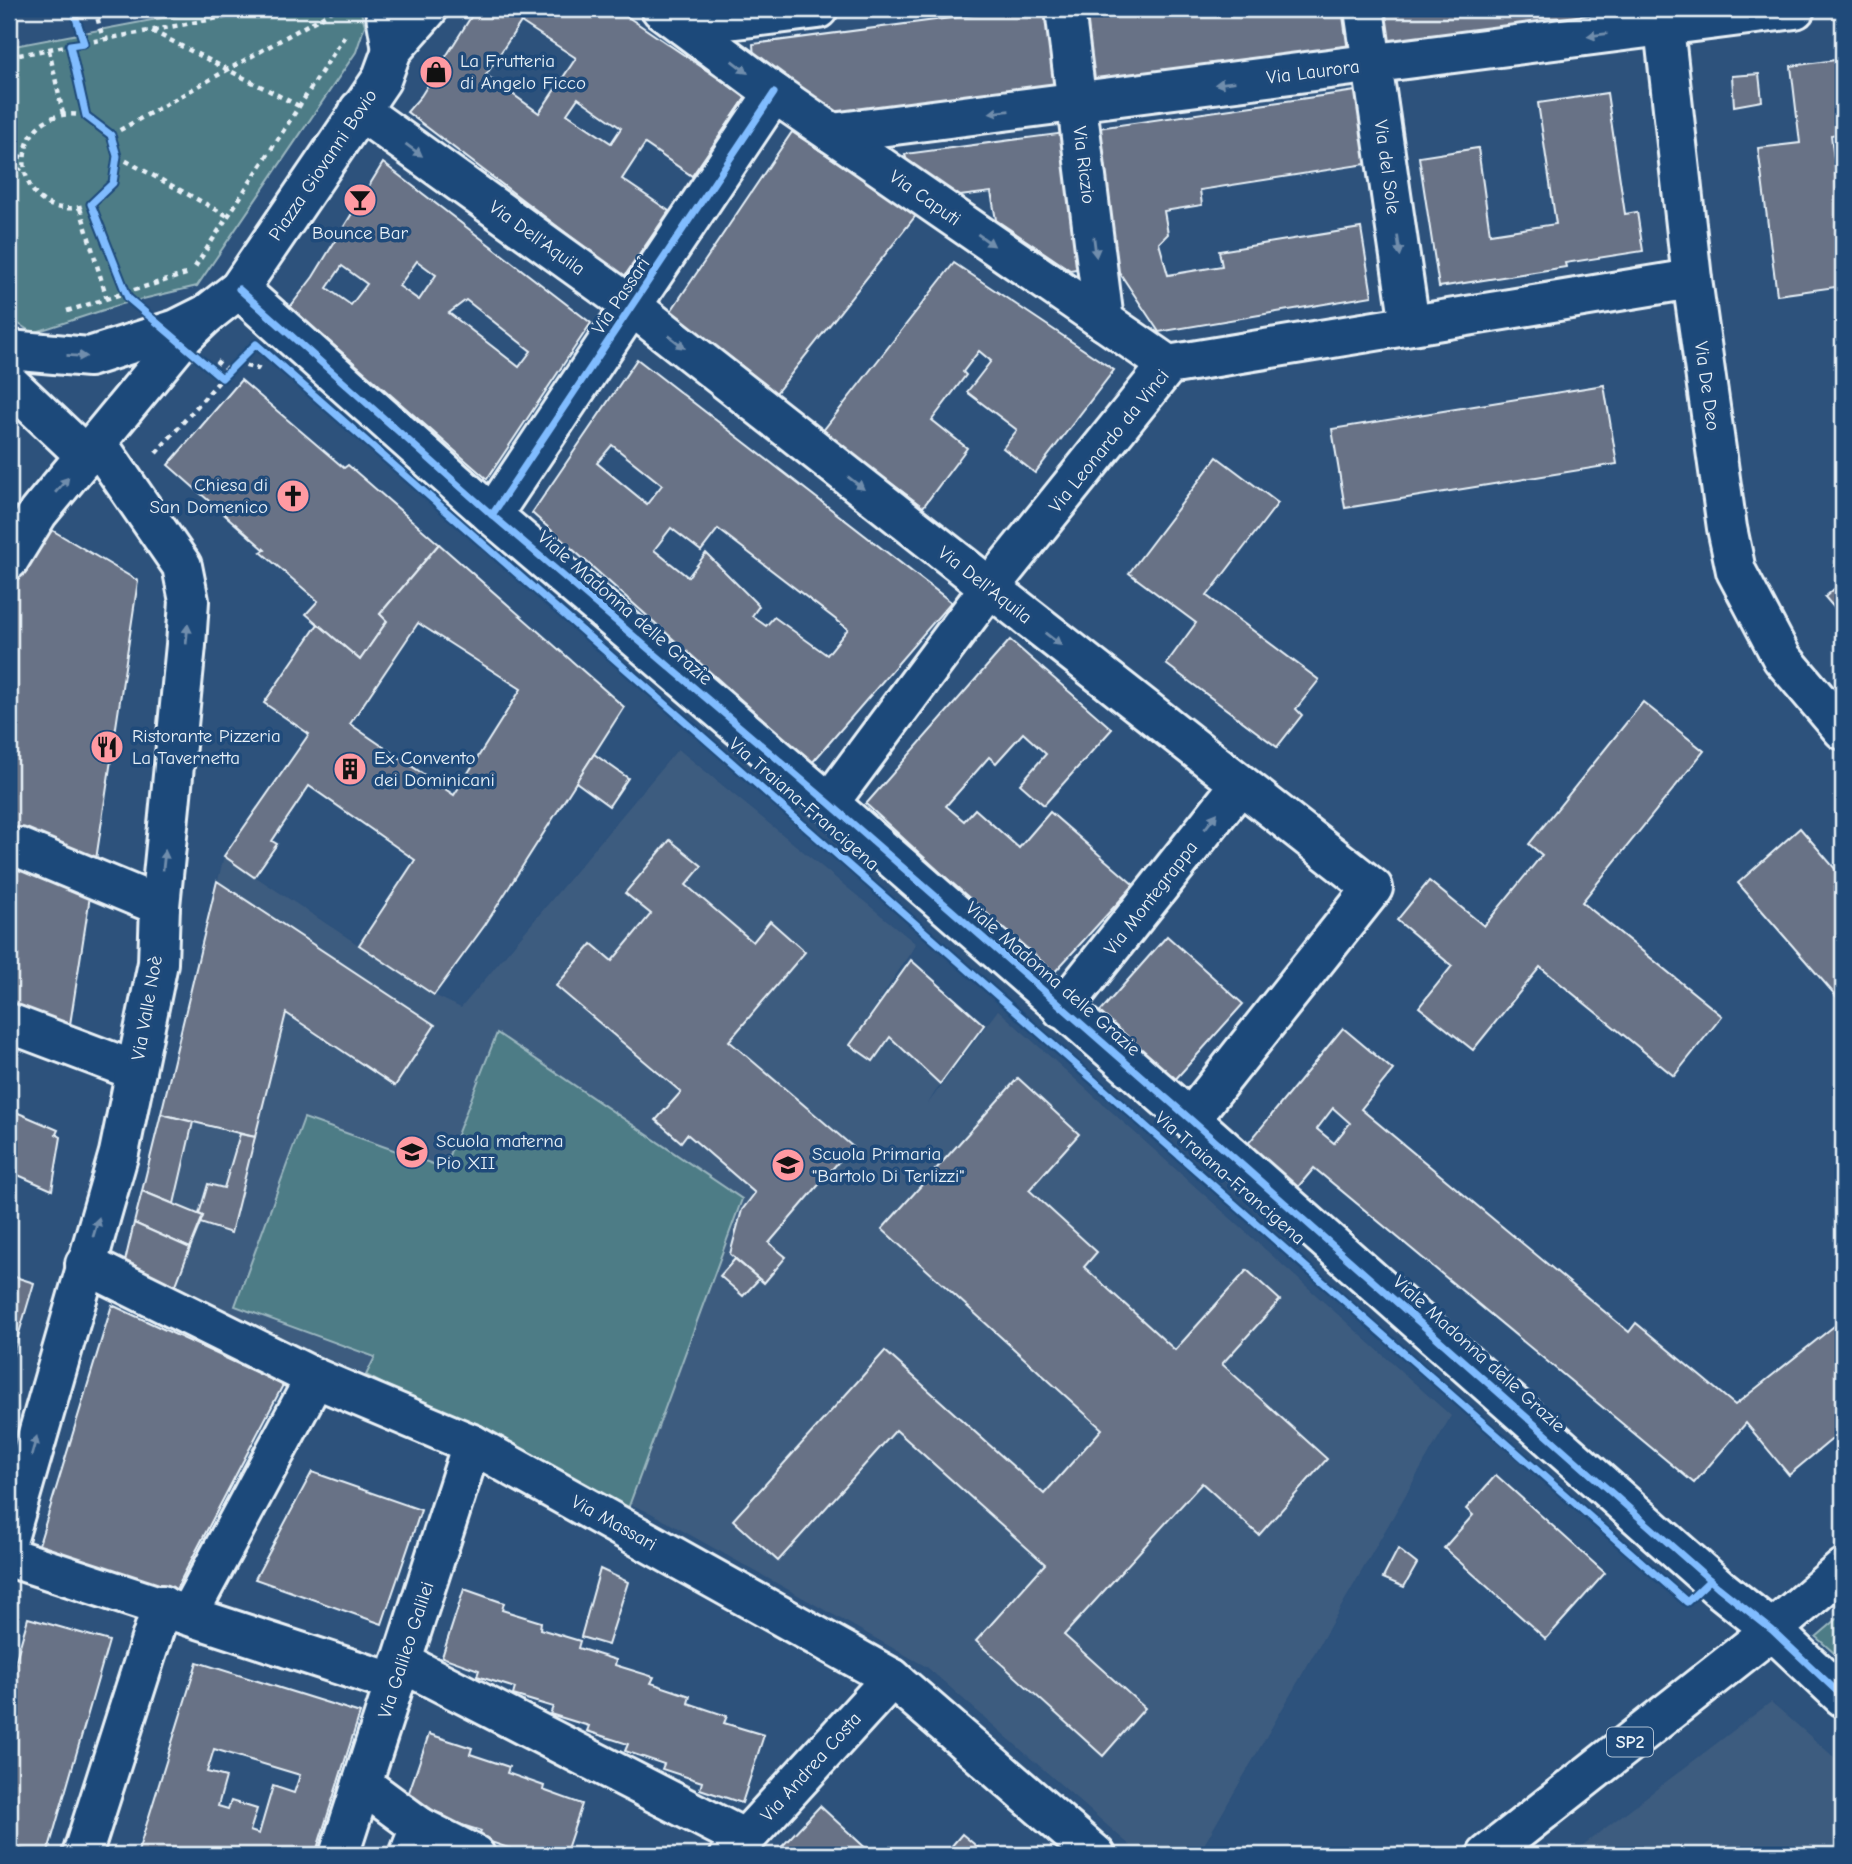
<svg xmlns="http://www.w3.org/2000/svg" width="1852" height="1864" viewBox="0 0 1852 1864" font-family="'Comic Neue',sans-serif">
	<rect width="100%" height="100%" fill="#2d527c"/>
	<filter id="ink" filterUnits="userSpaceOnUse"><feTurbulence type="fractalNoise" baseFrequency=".0143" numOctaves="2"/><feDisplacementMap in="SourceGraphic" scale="14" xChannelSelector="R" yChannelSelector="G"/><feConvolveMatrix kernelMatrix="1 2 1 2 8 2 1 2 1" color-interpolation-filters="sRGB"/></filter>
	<g filter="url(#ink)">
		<!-- built -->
		<g fill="#3e5c7f">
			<polygon points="678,749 916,944 851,1044 890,1037 940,1084 927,1105 998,1010 1451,1416 1198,1855 1141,1855 927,1667 651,1513 630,1504 626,1514 371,1377 172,1295 123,1270 224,856 434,995 461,1008"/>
			<polygon points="1771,1702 1843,1765 1843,1855 1570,1855"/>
		</g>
		<!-- green -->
		<g fill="#4d7c86" stroke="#9ab6bf" stroke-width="2">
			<polygon points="210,9 360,9 365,25 356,52 197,286 122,304 33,333 9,318 9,47"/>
			<polygon points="497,1033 742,1199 626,1514 366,1375 375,1357 235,1306 304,1118 444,1168"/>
			<polygon points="1843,1614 1843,1661 1816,1637"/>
		</g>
		<!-- building -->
		<g fill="#677286" stroke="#e8f1f8" stroke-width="2" fill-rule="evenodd">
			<path d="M476,9h140l130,88 -54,79 -47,-32 -23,35 47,32 -45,66 -217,-165 14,-16zM521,22l55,36 -37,55 -53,-38zM578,98l43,30 -10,15 -44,-29z"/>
			<polygon points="1019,9 1046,9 1057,89 843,117 754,59 753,44"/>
			<polygon points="1084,9 1342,9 1348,51 1093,85"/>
			<polygon points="1382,9 1607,9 1608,17 1387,45"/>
			<polygon points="1843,59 1843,133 1831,135 1843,236 1843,286 1777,295 1758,148 1800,143 1791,66"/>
			<polygon points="1759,74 1762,101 1734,106 1732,76"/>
			<polygon points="1356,91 1366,164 1200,190 1202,205 1164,211 1168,234 1159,243 1168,275 1222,266 1219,251 1361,228 1372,296 1159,332 1117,269 1098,128"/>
			<polygon points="1607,93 1625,214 1637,212 1643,251 1565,263 1566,267 1439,287 1419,157 1478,148 1490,234 1556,224 1538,103"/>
			<polygon points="792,132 917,214 776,393 671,311"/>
			<polygon points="1065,133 1083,268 1070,270 996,220 991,192 960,196 907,162 905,154"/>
			<path d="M383,163l208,160 -104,156 -197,-172 23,-30zM417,261l19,14 -17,25 -20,-14zM342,266l25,18 -16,21 -24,-17zM466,300l65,51 -12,16 -70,-54z"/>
			<polygon points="954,263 1114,370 1035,473 1003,448 1017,430 967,392 991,361 979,351 963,372 966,375 932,420 967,448 923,507 822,432"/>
			<path d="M637,359l314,243 -139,161 -280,-250zM612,445l50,40 -15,19 -50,-41zM671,528l30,23 17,-22 130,100 -21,26 -53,-38 -8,9 -14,-10 7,-10 -53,-53 -18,24 -34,-27z"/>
			<polygon points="241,380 344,468 348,465 439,544 380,614 387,621 360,660 306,614 318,601 261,552 265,550 168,465"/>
			<polygon points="1604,385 1617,464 1345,508 1332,429"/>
			<polygon points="1217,457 1278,503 1207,596 1319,680 1296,709 1302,715 1277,747 1166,664 1196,623 1129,573"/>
			<polygon points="9,502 21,510 9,528"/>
			<polygon points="45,526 138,581 94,873 9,836 9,583"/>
			<path d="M439,544l185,163 -139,218 -51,70 -75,-50 56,-85 -106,-74 -37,55 5,3 -23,33 -30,-21 85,-122 -45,-31 54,-79 42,36 27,-39 -7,-7zM418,623l103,66 -67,106 -104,-71z"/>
			<polygon points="1843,581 1843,618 1825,597"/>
			<polygon points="1010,640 1112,729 1044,805 1020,784 1046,754 1023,733 996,763 989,757 946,806 964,821 975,809 1019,848 1050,812 1134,885 1052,975 866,804"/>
			<polygon points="1643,702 1704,751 1582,902 1722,1016 1674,1076 1540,967 1473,1050 1419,1007 1452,966 1397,920 1429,881 1484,926 1542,855 1529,844"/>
			<polygon points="594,754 628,778 609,806 576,782"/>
			<polygon points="1800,828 1843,878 1843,1004 1738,883"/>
			<polygon points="670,840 702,866 686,885 753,942 770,921 805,952 729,1041 852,1146 769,1243 786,1257 764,1283 730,1254 742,1210 755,1193 687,1134 681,1142 656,1120 681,1092 556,986 592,944 612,961 651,914 625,893"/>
			<polygon points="9,861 90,896 69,1031 9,1006"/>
			<polygon points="217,881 435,1025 395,1086 286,1013 255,1137 161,1114"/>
			<polygon points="1167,936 1243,1004 1173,1082 1097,1015"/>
			<polygon points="911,960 984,1025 940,1084 890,1037 873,1061 850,1045"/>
			<path d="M1343,1028l50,42 -32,39 268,223 7,-9 99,82 108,-86v111l-54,45 -43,-52 -52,60 -380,-315 -21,25 -51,-42zM1333,1108l17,15 -16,20 -17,-14z"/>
			<polygon points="1018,1078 1079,1134 1029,1190 1097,1252 1084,1267 1175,1350 1247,1270 1280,1300 1222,1364 1327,1459 1259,1535 1202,1483 1064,1635 1145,1708 1103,1756 976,1641 1045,1564 896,1430 778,1561 733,1520 885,1351 1044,1494 1102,1429 882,1229"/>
			<polygon points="9,1109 58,1130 56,1134 61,1137 52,1190 9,1171"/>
			<polygon points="161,1114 193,1122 174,1204 142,1191"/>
			<polygon points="240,1134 255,1137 231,1233 200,1223 203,1216 199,1214 208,1184 224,1188"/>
			<polygon points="142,1191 203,1216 190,1248 134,1223"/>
			<polygon points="134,1223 190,1248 172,1295 123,1270"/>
			<polygon points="735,1259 759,1279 743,1296 720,1276"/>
			<polygon points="9,1275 34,1283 9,1367"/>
			<polygon points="112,1305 283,1385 173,1595 37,1551"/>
			<polygon points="312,1472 421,1510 382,1624 255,1579"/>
			<polygon points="1496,1475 1605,1573 1546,1639 1444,1548 1473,1515 1466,1509"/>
			<polygon points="1398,1549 1417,1564 1404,1587 1383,1578"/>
			<polygon points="600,1569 628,1582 608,1645 581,1637"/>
			<polygon points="464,1589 504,1603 502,1610 541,1622 540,1629 580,1641 578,1648 616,1660 615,1665 654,1677 651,1683 690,1696 688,1703 727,1716 724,1723 764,1735 742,1803 700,1789 702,1782 662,1769 664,1764 625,1751 628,1744 587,1731 589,1726 550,1714 553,1707 513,1695 515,1688 477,1676 479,1670 442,1657"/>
			<polygon points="28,1618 109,1641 47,1855 9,1847 9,1684"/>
			<path d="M197,1662l163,51 -45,142h-178zM214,1749l86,26 -6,18 -21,-7 -14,48 -9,-3 7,-22 -26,-8 -3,8 -10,-3 8,-29 -19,-5z"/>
			<polygon points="429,1734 472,1748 470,1754 509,1767 507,1773 544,1786 543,1790 582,1804 565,1855 519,1855 520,1852 479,1838 481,1831 443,1819 444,1815 406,1801"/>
			<polygon points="820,1806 870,1852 867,1855 774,1855"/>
			<polygon points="962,1834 980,1849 988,1855 944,1855"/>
		</g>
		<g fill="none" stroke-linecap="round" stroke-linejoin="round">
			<defs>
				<g id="minor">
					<polyline points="661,9 774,93 1168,365"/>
					<polyline points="1065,9 1104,321"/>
					<polyline points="1364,9 1410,325"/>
					<polyline points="1662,9 1692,279 1727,528 1736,571 1782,658 1843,730"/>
					<polyline points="686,25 818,9"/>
					<polyline points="359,110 633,307 1373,888 1190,1119"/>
					<polyline points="832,133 1795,9"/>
					<polyline points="239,289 492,515 829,803 1190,1119 1718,1587 1772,1630 1843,1697"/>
					<polyline points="9,383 87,457"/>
					<polyline points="492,515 774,93"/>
					<polyline points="9,560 38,513 185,335 207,314"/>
					<polyline points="829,803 989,588 1168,365 1692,279"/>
					<polyline points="20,848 160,906"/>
					<polyline points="1062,1009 1239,786"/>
					<polyline points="9,1023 136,1071"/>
					<polyline points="85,1264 315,1378 472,1444 892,1678 1096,1855"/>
					<polyline points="9,1535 119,1153 158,963 160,906 186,645 189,601 182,566 98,444"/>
					<polyline points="9,1557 395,1683"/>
					<polyline points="188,1615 315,1378"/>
					<polyline points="401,1662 745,1839"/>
					<polyline points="362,1784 420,1827"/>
					<polyline points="82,1855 162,1605"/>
					<polyline points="339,1855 472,1444"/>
					<polyline points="409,1855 420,1827 475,1855"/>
					<polyline points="730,1855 892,1678"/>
				</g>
				<g id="major">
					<polyline points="385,9 392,50"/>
					<polyline points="9,350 89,357 177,329 207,314 239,289 381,80 392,50 428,9"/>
					<polyline points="1487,1855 1772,1630 1843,1569"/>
				</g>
			</defs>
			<!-- minor casing -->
			<use href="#minor" stroke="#e8f1f8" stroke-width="44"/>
			<!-- major casing -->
			<use href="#major" stroke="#e8f1f8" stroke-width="44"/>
			<!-- path -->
			<g stroke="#e8f1f8" stroke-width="4.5" stroke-dasharray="5 5" stroke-linecap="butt">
				<polyline points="95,9 103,39"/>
				<polyline points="152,31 299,106"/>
				<polyline points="84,43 267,9"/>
				<polyline points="49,50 63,114"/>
				<polyline points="9,57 70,45"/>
				<path d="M86,116c-86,-18 -80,118 5,88"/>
				<polyline points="111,135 336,9"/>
				<polyline points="9,155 22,157"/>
				<polyline points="117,156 228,216"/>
				<polyline points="9,187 21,168"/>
				<polyline points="80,208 107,299"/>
				<polyline points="195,267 346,34"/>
				<polyline points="67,311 189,273"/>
				<polyline points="216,361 229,371"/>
				<polyline points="236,363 257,369 260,364"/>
				<polyline points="156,453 222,378"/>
			</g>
			<!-- minor -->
			<use href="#minor" stroke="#1f4a7a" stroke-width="38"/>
			<!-- major -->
			<use href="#major" stroke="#1f4a7a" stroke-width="38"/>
			<defs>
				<g id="cycleway">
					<polyline points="73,9 84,43 70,45 86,116 111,135 117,156 113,183 91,204 128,298 222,378 256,344 1687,1602 1710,1580"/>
					<polyline points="239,289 492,515 829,803 1190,1119 1718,1587 1772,1630 1843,1697"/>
					<polyline points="492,515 774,93"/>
				</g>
			</defs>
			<!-- cycleway casing -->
			<use href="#cycleway" stroke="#1f4a7a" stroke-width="11"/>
			<!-- cycleway -->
			<use href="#cycleway" stroke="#80bcff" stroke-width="7"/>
		</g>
		<!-- one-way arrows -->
		<defs><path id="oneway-solid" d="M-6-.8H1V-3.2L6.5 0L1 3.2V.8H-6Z" transform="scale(1.75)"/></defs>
		<g fill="#6f8dac">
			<use href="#oneway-solid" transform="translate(1597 35) rotate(173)"/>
			<use href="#oneway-solid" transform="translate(740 67) rotate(38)"/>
			<use href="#oneway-solid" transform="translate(1225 83) rotate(173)"/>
			<use href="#oneway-solid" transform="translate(999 112) rotate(173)"/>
			<use href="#oneway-solid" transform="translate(414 150) rotate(36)"/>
			<use href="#oneway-solid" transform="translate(986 240) rotate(35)"/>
			<use href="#oneway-solid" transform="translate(1399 246) rotate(82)"/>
			<use href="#oneway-solid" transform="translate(1095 247) rotate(83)"/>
			<use href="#oneway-solid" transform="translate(677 342) rotate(38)"/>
			<use href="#oneway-solid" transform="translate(77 356) rotate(3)"/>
			<use href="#oneway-solid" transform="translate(856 483) rotate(38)"/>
			<use href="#oneway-solid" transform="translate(62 485) rotate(-49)"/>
			<use href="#oneway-solid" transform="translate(187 634) rotate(-85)"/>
			<use href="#oneway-solid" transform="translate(1053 639) rotate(38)"/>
			<use href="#oneway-solid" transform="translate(1211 821) rotate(-52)"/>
			<use href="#oneway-solid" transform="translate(164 860) rotate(-84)"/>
			<use href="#oneway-solid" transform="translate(96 1227) rotate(-73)"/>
			<use href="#oneway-solid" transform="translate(34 1446) rotate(-74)"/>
		</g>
	</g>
	<!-- icons -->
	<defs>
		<symbol id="shop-disc" viewBox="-11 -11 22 22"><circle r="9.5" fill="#ff9aa2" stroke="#1f4a7a"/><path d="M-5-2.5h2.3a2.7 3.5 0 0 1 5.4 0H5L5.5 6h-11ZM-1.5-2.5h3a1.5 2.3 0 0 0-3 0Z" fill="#111"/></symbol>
		<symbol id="bar-disc" viewBox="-11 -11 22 22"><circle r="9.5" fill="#ff9aa2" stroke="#1f4a7a"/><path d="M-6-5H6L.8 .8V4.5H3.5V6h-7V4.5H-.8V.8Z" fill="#111"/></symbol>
		<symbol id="church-disc" viewBox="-11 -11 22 22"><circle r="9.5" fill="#ff9aa2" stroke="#1f4a7a"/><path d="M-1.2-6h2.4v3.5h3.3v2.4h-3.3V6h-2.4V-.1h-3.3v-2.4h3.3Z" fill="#111"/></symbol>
		<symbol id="restaurant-disc" viewBox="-11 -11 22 22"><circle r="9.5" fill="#ff9aa2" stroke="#1f4a7a"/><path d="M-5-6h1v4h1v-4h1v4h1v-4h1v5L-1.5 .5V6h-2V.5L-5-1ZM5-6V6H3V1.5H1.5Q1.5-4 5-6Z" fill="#111"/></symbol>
		<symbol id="building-disc" viewBox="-11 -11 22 22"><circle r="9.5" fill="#ff9aa2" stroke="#1f4a7a"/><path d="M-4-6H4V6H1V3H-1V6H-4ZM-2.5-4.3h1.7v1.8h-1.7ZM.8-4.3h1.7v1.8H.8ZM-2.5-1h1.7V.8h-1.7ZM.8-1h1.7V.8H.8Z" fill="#111"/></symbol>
		<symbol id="school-disc" viewBox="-11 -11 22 22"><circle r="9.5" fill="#ff9aa2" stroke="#1f4a7a"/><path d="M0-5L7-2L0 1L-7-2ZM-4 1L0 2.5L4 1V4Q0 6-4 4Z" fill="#111"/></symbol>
	</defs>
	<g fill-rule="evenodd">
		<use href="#shop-disc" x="417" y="53" width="38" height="38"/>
		<use href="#bar-disc" x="341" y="181" width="38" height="38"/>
		<use href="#church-disc" x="274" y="477" width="38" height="38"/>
		<use href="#restaurant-disc" x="88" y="728" width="38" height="38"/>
		<use href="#building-disc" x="331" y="750" width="38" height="38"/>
		<use href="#school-disc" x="393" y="1133" width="38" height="38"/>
		<use href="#school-disc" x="769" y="1146" width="38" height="38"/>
	</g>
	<g text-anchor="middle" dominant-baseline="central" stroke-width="7" stroke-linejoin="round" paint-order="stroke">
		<!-- shield labels -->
		<rect fill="#1f4a7a" stroke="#acbfd2" stroke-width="2" x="1607" y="1727.5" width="46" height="29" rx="5"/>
		<g font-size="18" font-weight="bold" fill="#e8f1f8">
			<text x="1630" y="1742">SP2</text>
		</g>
		<!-- poi labels -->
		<g font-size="19" fill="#e8f1f8" stroke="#1f4a7a" text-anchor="start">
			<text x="460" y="61">La Frutteria<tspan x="460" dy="22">di Angelo Ficco</tspan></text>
			<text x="360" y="233" text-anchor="middle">Bounce Bar</text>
			<text x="268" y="485" text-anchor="end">Chiesa di<tspan x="268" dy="22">San Domenico</tspan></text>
			<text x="132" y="736">Ristorante Pizzeria<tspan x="132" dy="22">La Tavernetta</tspan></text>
			<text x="374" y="758">Ex Convento<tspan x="374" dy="22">dei Dominicani</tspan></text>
			<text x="436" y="1141">Scuola materna<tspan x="436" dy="22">Pio XII</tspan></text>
			<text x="812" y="1154">Scuola Primaria<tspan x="812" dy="22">"Bartolo Di Terlizzi"</tspan></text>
		</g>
		<!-- street labels -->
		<g font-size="19" fill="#e8f1f8" stroke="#1f4a7a">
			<text transform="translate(1313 72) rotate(-7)">Via Laurora</text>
			<text transform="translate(323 165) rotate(-56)">Piazza Giovanni Bovio</text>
			<text transform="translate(1084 165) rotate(83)">Via Riczio</text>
			<text transform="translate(1387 167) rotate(82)">Via del Sole</text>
			<text transform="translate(925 198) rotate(35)">Via Caputi</text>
			<text transform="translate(537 238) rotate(36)">Via Dell'Aquila</text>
			<text transform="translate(621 296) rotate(-56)">Via Passari</text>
			<text transform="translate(1707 386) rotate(82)">Via De Deo</text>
			<text transform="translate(1109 441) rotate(-51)">Via Leonardo da Vinci</text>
			<text transform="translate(985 585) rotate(38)">Via Dell'Aquila</text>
			<text transform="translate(625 608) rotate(41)">Viale Madonna delle Grazie</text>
			<text transform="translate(804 804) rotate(41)">Via Traiana-Francigena</text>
			<text transform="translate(1151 898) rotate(-52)">Via Montegrappa</text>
			<text transform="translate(1053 979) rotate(41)">Viale Madonna delle Grazie</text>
			<text transform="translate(147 1008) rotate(-80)">Via Valle Noè</text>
			<text transform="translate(1230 1178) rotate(41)">Via Traiana-Francigena</text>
			<text transform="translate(1479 1354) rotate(42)">Viale Madonna delle Grazie</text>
			<text transform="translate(614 1523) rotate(29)">Via Massari</text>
			<text transform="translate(406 1650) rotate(-72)">Via Galileo Galilei</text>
			<text transform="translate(811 1767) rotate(-48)">Via Andrea Costa</text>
		</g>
	</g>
	<!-- margin -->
	<rect width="1852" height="1864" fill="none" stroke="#1f4a7a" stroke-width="35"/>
	<rect x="18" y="18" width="1817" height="1829" fill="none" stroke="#e8f1f8" stroke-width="2.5" filter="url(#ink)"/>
</svg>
